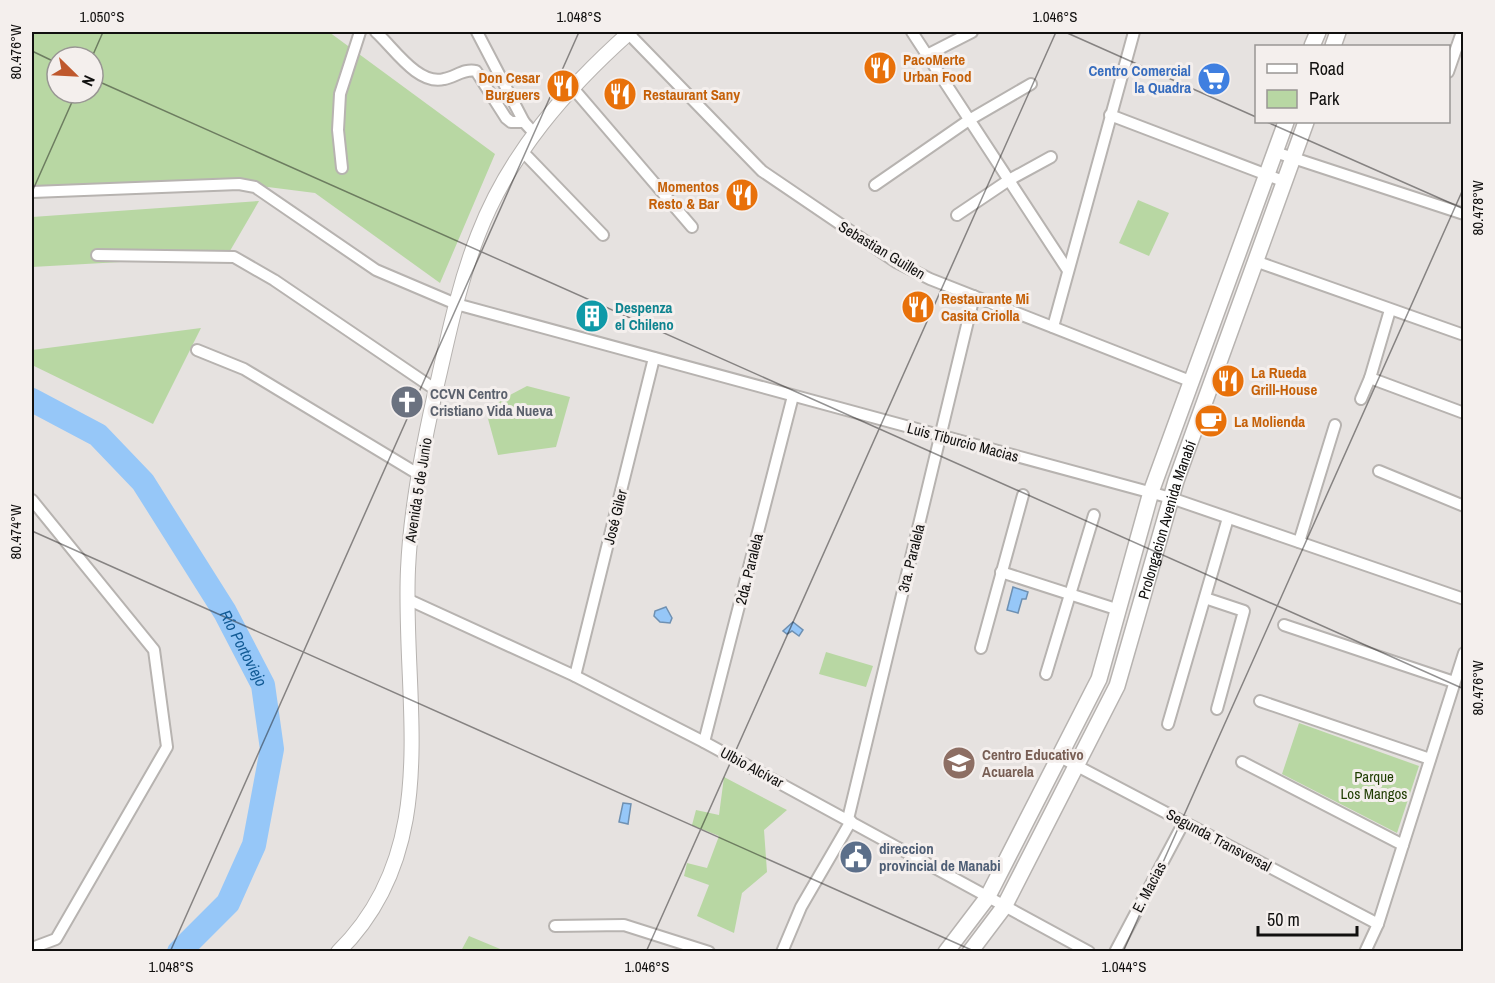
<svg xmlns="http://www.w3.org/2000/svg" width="1495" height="983" viewBox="0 0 1495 983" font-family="'Archivo Narrow',sans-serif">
	<rect width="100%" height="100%" fill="#e6e2e0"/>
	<!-- green -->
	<g fill="#b8d7a3" fill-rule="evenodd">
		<path d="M32,32h297l166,122 -55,129 -125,-90 -87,-11 -196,17zM57,57h36v36h-36z"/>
		<polygon points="1138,200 1169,213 1149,256 1119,243"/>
		<polygon points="259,201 227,256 32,267 32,217"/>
		<polygon points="201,328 153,424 32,365 32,350"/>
		<polygon points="527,386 570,397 556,447 498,455 485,408"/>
		<polygon points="826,652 873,666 866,687 819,674"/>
		<polygon points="1299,723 1419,766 1397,833 1282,774"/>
		<polygon points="724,777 787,810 764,830 767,872 742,893 734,933 697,916 709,885 684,876 687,863 707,868 719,836 692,825 696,810 719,815"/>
		<polygon points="469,936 505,951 461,951"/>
	</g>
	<!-- water -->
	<g fill="#96c7f8" stroke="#6e90b2" stroke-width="1.5">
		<polygon points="1013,587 1028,592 1026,599 1022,599 1018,613 1007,610"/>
		<polygon points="666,607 672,618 670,623 660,622 654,616 655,611"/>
		<polygon points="793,622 803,630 799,636 792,631 787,634 783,631"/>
		<polygon points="623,803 631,804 628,824 619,822"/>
	</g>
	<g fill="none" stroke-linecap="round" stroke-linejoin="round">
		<!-- river -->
		<path stroke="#96c7f8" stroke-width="24" id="s1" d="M32,400l66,35 45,47 82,130 38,73 9,64 -18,96 -26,58 -49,49"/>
		<defs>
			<g id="minor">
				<path d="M376,32c17,15 42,54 68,47 11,-2 21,-11 32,-8l30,47 5,4h13"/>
				<polyline points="477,32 524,122 534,133"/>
				<polyline points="912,32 1067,269"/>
				<polyline points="628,33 762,171 896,262 930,279 1190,381"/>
				<polyline points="927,55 972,32"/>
				<polyline points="1448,72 1462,32"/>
				<polyline points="572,87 692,227"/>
				<polyline points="1110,115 1283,181"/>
				<polyline points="522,151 603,235"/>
				<polyline points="1275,152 1464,214"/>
				<polyline points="342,168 338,130 340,94 360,32"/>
				<polyline points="875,185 969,120 1031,84"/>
				<polyline points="32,192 239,184 255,187 376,270 456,304 1171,498 1464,599"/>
				<polyline points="957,215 1009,180 1051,157"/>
				<polyline points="97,255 234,257 274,280 436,390"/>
				<polyline points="1255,261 1464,335"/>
				<polyline points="1390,310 1370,378 1464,413"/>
				<polyline points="1053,327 1134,32"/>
				<polyline points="197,350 244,369 418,474"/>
				<polyline points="1361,399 1370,378"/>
				<polyline points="1379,471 1464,506"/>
				<polyline points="32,500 154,650 167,747 56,939 32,948"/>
				<polyline points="1299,542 1335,425"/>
				<polyline points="1001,572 1119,610"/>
				<polyline points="1205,598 1244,611 1217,709"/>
				<polyline points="407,599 575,676 704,742 1089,952"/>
				<polyline points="1284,625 1454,682"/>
				<polyline points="981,648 1023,495"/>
				<polyline points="1046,674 1094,515"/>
				<polyline points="575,676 654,358"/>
				<polyline points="1260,701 1430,759"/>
				<polyline points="1168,724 1228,518"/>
				<polyline points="704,742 793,396"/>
				<polyline points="1060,757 1378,924"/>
				<polyline points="1242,762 1403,845 1378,924 1365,952"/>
				<polyline points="848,819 974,296"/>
				<polyline points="1403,845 1464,653"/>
				<polyline points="555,926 624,925 709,952"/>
				<polyline points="782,952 801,907 851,821"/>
				<polyline points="1115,952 1184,822"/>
			</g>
			<path id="tertiary" d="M338,952c107,-105 64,-250 70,-383 3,-65 16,-130 31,-193 11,-48 21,-95 39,-141 31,-81 88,-146 152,-203"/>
			<g id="secondary">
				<polyline points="1312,46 1318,32"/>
				<polyline points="1333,46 1338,32"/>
				<polyline points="946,952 987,898 1099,679 1151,492 1286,122"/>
				<path id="s2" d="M970,952l34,-45 113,-221 59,-205 130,-359"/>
			</g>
		</defs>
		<!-- minor casing -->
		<use href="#minor" stroke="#b7b3b0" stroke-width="14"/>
		<!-- tertiary casing -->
		<use href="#tertiary" stroke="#b7b3b0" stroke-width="16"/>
		<!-- secondary casing -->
		<use href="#secondary" stroke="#b7b3b0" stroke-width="18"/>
		<!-- minor -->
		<use href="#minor" stroke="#fff" stroke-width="10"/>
		<!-- tertiary -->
		<use href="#tertiary" stroke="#fff" stroke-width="14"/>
		<!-- secondary -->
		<use href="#secondary" stroke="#fff" stroke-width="15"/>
	</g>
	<!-- ticks -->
	<path fill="none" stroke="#11100f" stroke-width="1.5" stroke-opacity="0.45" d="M1065,32l191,85M32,51l25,12M92,57l11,-25M93,79l1371,610M1267,122l197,87M32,192l44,-99M32,531l944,421M170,952l409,-920M646,952l410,-920M1123,952l341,-765"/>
	<!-- icons -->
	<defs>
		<symbol id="restaurant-disc" viewBox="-11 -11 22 22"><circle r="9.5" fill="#e8710a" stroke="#f4efed"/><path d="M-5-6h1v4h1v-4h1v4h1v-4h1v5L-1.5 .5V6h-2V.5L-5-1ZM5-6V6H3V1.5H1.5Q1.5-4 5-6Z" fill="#fff"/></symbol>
		<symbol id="supermarket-disc" viewBox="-11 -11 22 22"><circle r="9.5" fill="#3f7fe0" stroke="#f4efed"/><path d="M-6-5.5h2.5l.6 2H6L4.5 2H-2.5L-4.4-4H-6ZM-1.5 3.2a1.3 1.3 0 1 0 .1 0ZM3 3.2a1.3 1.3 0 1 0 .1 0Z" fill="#fff"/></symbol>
		<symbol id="building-disc" viewBox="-11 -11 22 22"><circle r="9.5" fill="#0f9aa8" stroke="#f4efed"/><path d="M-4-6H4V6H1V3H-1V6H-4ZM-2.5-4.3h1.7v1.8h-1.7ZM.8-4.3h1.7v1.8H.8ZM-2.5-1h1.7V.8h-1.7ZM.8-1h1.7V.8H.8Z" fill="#fff"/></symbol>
		<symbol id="church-disc" viewBox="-11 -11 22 22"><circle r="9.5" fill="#6b7280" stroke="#f4efed"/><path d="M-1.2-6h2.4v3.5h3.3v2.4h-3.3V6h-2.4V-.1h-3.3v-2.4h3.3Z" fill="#fff"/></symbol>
		<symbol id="cafe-disc" viewBox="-11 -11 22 22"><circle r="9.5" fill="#e8710a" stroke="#f4efed"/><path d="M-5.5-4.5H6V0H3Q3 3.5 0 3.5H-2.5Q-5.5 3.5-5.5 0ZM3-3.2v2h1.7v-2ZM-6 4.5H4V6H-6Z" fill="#fff"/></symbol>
		<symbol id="school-disc" viewBox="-11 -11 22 22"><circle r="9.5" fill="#8d6e63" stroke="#f4efed"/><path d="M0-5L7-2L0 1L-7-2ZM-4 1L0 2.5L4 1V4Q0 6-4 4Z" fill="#fff"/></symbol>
		<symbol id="civic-disc" viewBox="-11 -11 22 22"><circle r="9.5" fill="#5c6f8a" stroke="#f4efed"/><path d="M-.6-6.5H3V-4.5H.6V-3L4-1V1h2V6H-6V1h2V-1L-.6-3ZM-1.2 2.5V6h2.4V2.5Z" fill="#fff"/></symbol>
	</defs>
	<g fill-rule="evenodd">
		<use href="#restaurant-disc" x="861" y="49" width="38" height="38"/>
		<use href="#supermarket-disc" x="1195" y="60" width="38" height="38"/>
		<use href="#restaurant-disc" x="544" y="67" width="38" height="38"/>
		<use href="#restaurant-disc" x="601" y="75" width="38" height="38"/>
		<use href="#restaurant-disc" x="723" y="176" width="38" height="38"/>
		<use href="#restaurant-disc" x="899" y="288" width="38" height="38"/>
		<use href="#building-disc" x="573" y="297" width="38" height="38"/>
		<use href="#restaurant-disc" x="1209" y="362" width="38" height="38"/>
		<use href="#church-disc" x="388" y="383" width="38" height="38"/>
		<use href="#cafe-disc" x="1192" y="402" width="38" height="38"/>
		<use href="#school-disc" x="940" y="744" width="38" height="38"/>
		<use href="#civic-disc" x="837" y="838" width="38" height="38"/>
	</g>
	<g text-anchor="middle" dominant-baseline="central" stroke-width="6" stroke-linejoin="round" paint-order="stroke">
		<!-- food labels -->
		<g font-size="15" font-weight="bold" fill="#c56008" stroke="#f4efed" text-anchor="start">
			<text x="903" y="59">PacoMerte<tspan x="903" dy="17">Urban Food</tspan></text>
			<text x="540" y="77" text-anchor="end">Don Cesar<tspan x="540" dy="17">Burguers</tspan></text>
			<text x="643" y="94">Restaurant Sany</text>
			<text x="719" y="186" text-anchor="end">Momentos<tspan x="719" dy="17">Resto &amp; Bar</tspan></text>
			<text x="941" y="298">Restaurante Mi<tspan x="941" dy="17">Casita Criolla</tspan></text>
			<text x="1251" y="372">La Rueda<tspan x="1251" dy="17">Grill-House</tspan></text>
			<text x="1234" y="421">La Molienda</text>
		</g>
		<!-- shop labels -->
		<g font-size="15" font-weight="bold" fill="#366cbe" stroke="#f4efed" text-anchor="end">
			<text x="1191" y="70">Centro Comercial<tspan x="1191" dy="17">la Quadra</tspan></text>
		</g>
		<!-- street labels -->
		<g font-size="15" fill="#11100f" stroke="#f4efed">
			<text transform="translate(882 250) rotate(31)">Sebastian Guillen</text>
			<text transform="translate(963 442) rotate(15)">Luis Tiburcio Macias</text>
			<text transform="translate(418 490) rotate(-81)">Avenida 5 de Junio</text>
			<text transform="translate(615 517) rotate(-76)">José Giler</text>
			<text stroke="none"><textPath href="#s2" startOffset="478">Prolongacion Avenida Manabí</textPath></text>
			<text transform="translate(911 558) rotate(-76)">3ra. Paralela</text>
			<text transform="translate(749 569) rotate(-76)">2da. Paralela</text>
			<text transform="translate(752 767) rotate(28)">Ulbio Alcívar</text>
			<text transform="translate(1219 840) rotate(28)">Segunda Transversal</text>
			<text transform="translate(1149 887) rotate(-62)">E. Macias</text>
		</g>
		<!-- culture labels -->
		<g font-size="15" font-weight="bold" fill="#0d838f" stroke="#f4efed" text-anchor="start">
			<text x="615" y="307">Despenza<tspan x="615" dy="17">el Chileno</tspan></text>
		</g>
		<!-- worship labels -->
		<g font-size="15" font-weight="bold" fill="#5b616d" stroke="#f4efed" text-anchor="start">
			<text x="430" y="393">CCVN Centro<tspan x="430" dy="17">Cristiano Vida Nueva</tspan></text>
		</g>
		<!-- education labels -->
		<g font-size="15" font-weight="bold" fill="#785e54" stroke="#f4efed" text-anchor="start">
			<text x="982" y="754">Centro Educativo<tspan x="982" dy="17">Acuarela</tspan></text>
		</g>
		<!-- park labels -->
		<g font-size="15" fill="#1e3c00" stroke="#f4efed">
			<text x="1374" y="776">Parque<tspan x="1374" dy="17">Los Mangos</tspan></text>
		</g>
		<!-- service labels -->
		<g font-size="15" font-weight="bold" fill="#4e5e75" stroke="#f4efed" text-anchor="start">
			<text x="879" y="848">direccion<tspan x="879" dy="17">provincial de Manabi</tspan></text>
		</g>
		<!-- water labels -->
		<g font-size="16" font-style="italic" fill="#115a95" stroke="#f4efed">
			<text stroke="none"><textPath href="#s1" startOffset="334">Río Portoviejo</textPath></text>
		</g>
	</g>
	<!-- border -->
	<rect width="1495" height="983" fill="none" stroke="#f4efed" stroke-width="66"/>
	<!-- legend -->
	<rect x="1255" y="45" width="195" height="78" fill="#f4efed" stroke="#999694" stroke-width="1.5"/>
	<rect x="1267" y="64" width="30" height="9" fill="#ffffff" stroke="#999694" stroke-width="1.5"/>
	<text x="1309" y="75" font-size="18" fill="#11100f">Road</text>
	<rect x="1267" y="90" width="30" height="18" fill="#b8d7a3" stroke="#999694" stroke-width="1.5"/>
	<text x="1309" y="105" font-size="18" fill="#11100f">Park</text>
	<!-- north arrow -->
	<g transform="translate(75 75) rotate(114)"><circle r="28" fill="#f4efed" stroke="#999694" stroke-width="1.5"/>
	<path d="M0-4.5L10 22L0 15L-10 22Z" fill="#bf582d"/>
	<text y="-9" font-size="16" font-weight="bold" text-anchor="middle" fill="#11100f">N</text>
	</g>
	<!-- scale -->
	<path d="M1258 926v9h99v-9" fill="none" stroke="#11100f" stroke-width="3"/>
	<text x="1267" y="926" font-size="18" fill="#11100f" stroke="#f4efed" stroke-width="4.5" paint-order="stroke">50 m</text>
	<rect x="33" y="33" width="1429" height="917" fill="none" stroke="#11100f" stroke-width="2"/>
	<g font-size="15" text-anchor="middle" fill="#11100f">
		<text x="102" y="22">1.050°S</text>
		<text x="579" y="22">1.048°S</text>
		<text x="1055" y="22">1.046°S</text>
		<text transform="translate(16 52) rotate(-90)" y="5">80.476°W</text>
		<text transform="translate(1478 208) rotate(-90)" y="5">80.478°W</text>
		<text transform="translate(16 532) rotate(-90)" y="5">80.474°W</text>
		<text transform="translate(1478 688) rotate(-90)" y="5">80.476°W</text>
		<text x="171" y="972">1.048°S</text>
		<text x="647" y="972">1.046°S</text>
		<text x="1124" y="972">1.044°S</text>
	</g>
</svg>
